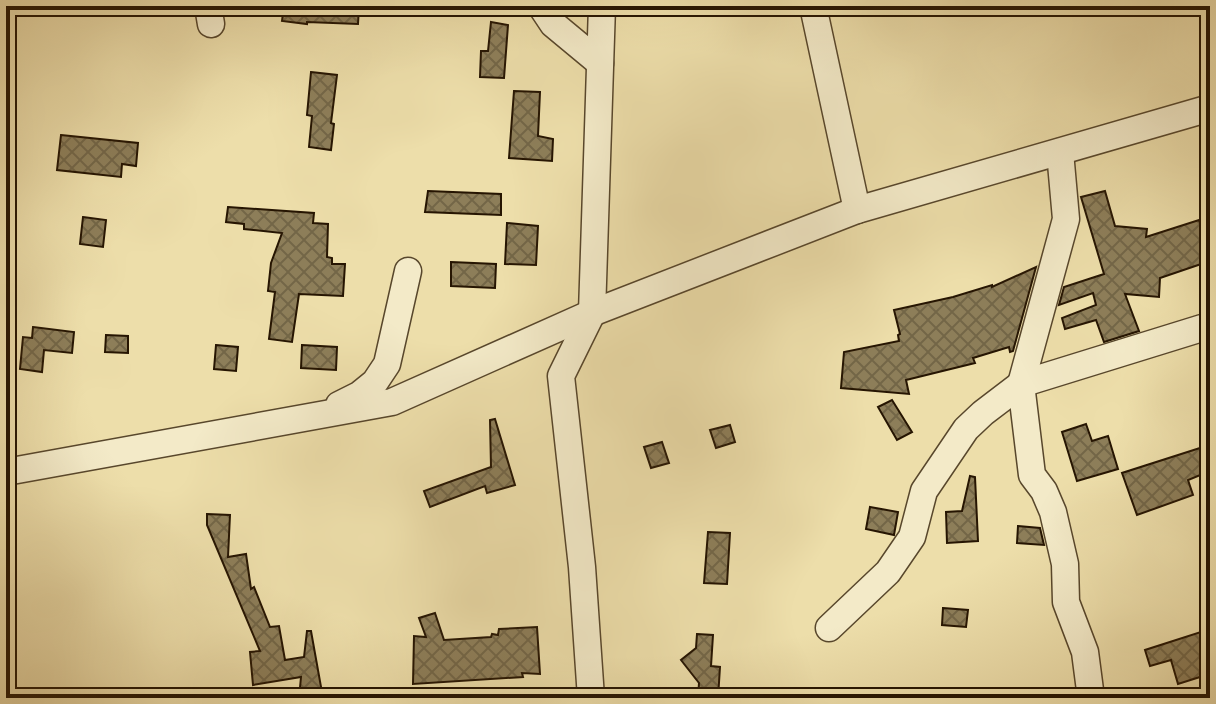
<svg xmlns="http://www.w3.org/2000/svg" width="1216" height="704" viewBox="0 0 1216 704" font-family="'IM FELL Double Pica',serif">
	<defs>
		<pattern id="building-cross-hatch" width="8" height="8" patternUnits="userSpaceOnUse" patternTransform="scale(2)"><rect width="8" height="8" fill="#8d7e59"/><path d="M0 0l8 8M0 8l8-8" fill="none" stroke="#736647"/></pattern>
	</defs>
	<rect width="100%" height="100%" fill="#eddeaa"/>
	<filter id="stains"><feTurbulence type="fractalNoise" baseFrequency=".0025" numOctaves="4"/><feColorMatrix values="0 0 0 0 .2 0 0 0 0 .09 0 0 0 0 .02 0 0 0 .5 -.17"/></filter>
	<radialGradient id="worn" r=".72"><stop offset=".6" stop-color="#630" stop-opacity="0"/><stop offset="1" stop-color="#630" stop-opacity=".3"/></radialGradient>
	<!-- building -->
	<g fill="url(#building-cross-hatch)" stroke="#261502" stroke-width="2">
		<polygon points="284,6 359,6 358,24 307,22 307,24 282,21"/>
		<polygon points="491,22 508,25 504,78 480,77 481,51 488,51"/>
		<polygon points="311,72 337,75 331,123 334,124 331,150 309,147 312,116 307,115"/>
		<polygon points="514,91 540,92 538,136 553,139 552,161 509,158"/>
		<polygon points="61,135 138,143 136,166 122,164 121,177 57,170"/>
		<polygon points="428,191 501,194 501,215 425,212"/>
		<polygon points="1105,191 1115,226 1147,229 1146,237 1199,220 1206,240 1210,239 1210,261 1160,278 1159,297 1125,294 1139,331 1104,342 1096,320 1065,329 1062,318 1096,305 1093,293 1059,305 1064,287 1104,274 1081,197"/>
		<polygon points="228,207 314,213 313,223 328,224 327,257 332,258 332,264 345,264 343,296 299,294 292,342 269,339 275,292 268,291 271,263 282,233 244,229 244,224 226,222"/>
		<polygon points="83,217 106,220 103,247 80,244"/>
		<polygon points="507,223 538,226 536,265 505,264"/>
		<polygon points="451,262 496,264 495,288 451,286"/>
		<polygon points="1036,267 1013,351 1010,352 1009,347 973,358 975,363 906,380 909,394 841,388 844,352 899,341 898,335 900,334 894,310 953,297 992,285 992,287"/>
		<polygon points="33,327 74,332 72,353 44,350 42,372 20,369 23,337 32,338"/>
		<polygon points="106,335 128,336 128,353 105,352"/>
		<polygon points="216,345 238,347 236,371 214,369"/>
		<polygon points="302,345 337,347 336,370 301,368"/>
		<polygon points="892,400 912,432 897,440 878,407"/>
		<polygon points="495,419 515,485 487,493 485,486 430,507 424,491 491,467 490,420"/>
		<polygon points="1086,424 1092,441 1108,436 1118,469 1077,481 1062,432"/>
		<polygon points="730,425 735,442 716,448 710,430"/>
		<polygon points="662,442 669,463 651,468 644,447"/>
		<polygon points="1203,447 1210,464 1210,471 1188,480 1193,495 1137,515 1122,473"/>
		<polygon points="970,476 975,477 978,541 947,543 946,512 962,511"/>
		<polygon points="870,507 898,512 894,535 866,529"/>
		<polygon points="207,514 230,515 228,557 246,554 251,589 254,587 270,627 279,626 285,660 304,657 307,631 311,631 323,698 299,698 301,677 253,685 250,652 260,651 207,525"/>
		<polygon points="1018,526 1040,528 1044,545 1017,543"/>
		<polygon points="708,532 730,533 727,584 704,583"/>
		<polygon points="943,608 968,610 966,627 942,625"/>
		<polygon points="435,613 444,640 491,637 492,634 498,635 499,629 537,627 540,674 522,673 523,677 413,684 414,636 426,637 419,618"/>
		<polygon points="1210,629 1210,668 1201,670 1203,676 1178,684 1171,660 1150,666 1145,650"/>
		<polygon points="697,634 713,635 711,666 720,667 718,698 698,698 699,683 681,660 696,648"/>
	</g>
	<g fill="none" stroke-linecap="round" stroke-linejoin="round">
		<defs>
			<g id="minor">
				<polyline points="208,6 211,24"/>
				<polyline points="541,6 553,24 600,63"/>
				<polyline points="813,6 857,210"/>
				<polyline points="1060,152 1066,219 1021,384 1032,475 1044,491 1053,512 1065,564 1066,602 1085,652 1091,698"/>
				<polyline points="339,405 359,395 375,382 387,364 408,271"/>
				<polyline points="6,472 392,402 592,313 857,210 1210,108"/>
				<polyline points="829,628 888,572 912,537 924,491 966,429 983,413 1021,384 1202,328"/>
				<polyline points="591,698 582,567 561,376 592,313 602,6"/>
			</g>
		</defs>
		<!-- minor casing -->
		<use href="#minor" stroke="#58472c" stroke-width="29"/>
		<!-- minor -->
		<use href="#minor" stroke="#f3eac8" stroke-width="26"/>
	</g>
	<!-- margin -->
	<rect width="1216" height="704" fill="none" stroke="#eddeaa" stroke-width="32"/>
	<rect x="8" y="8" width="1200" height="688" fill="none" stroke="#261502" stroke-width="4"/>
	<rect x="16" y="16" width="1184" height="672" fill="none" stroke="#261502" stroke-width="2"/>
	<rect width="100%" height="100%" filter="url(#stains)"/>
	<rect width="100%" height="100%" fill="url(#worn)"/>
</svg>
